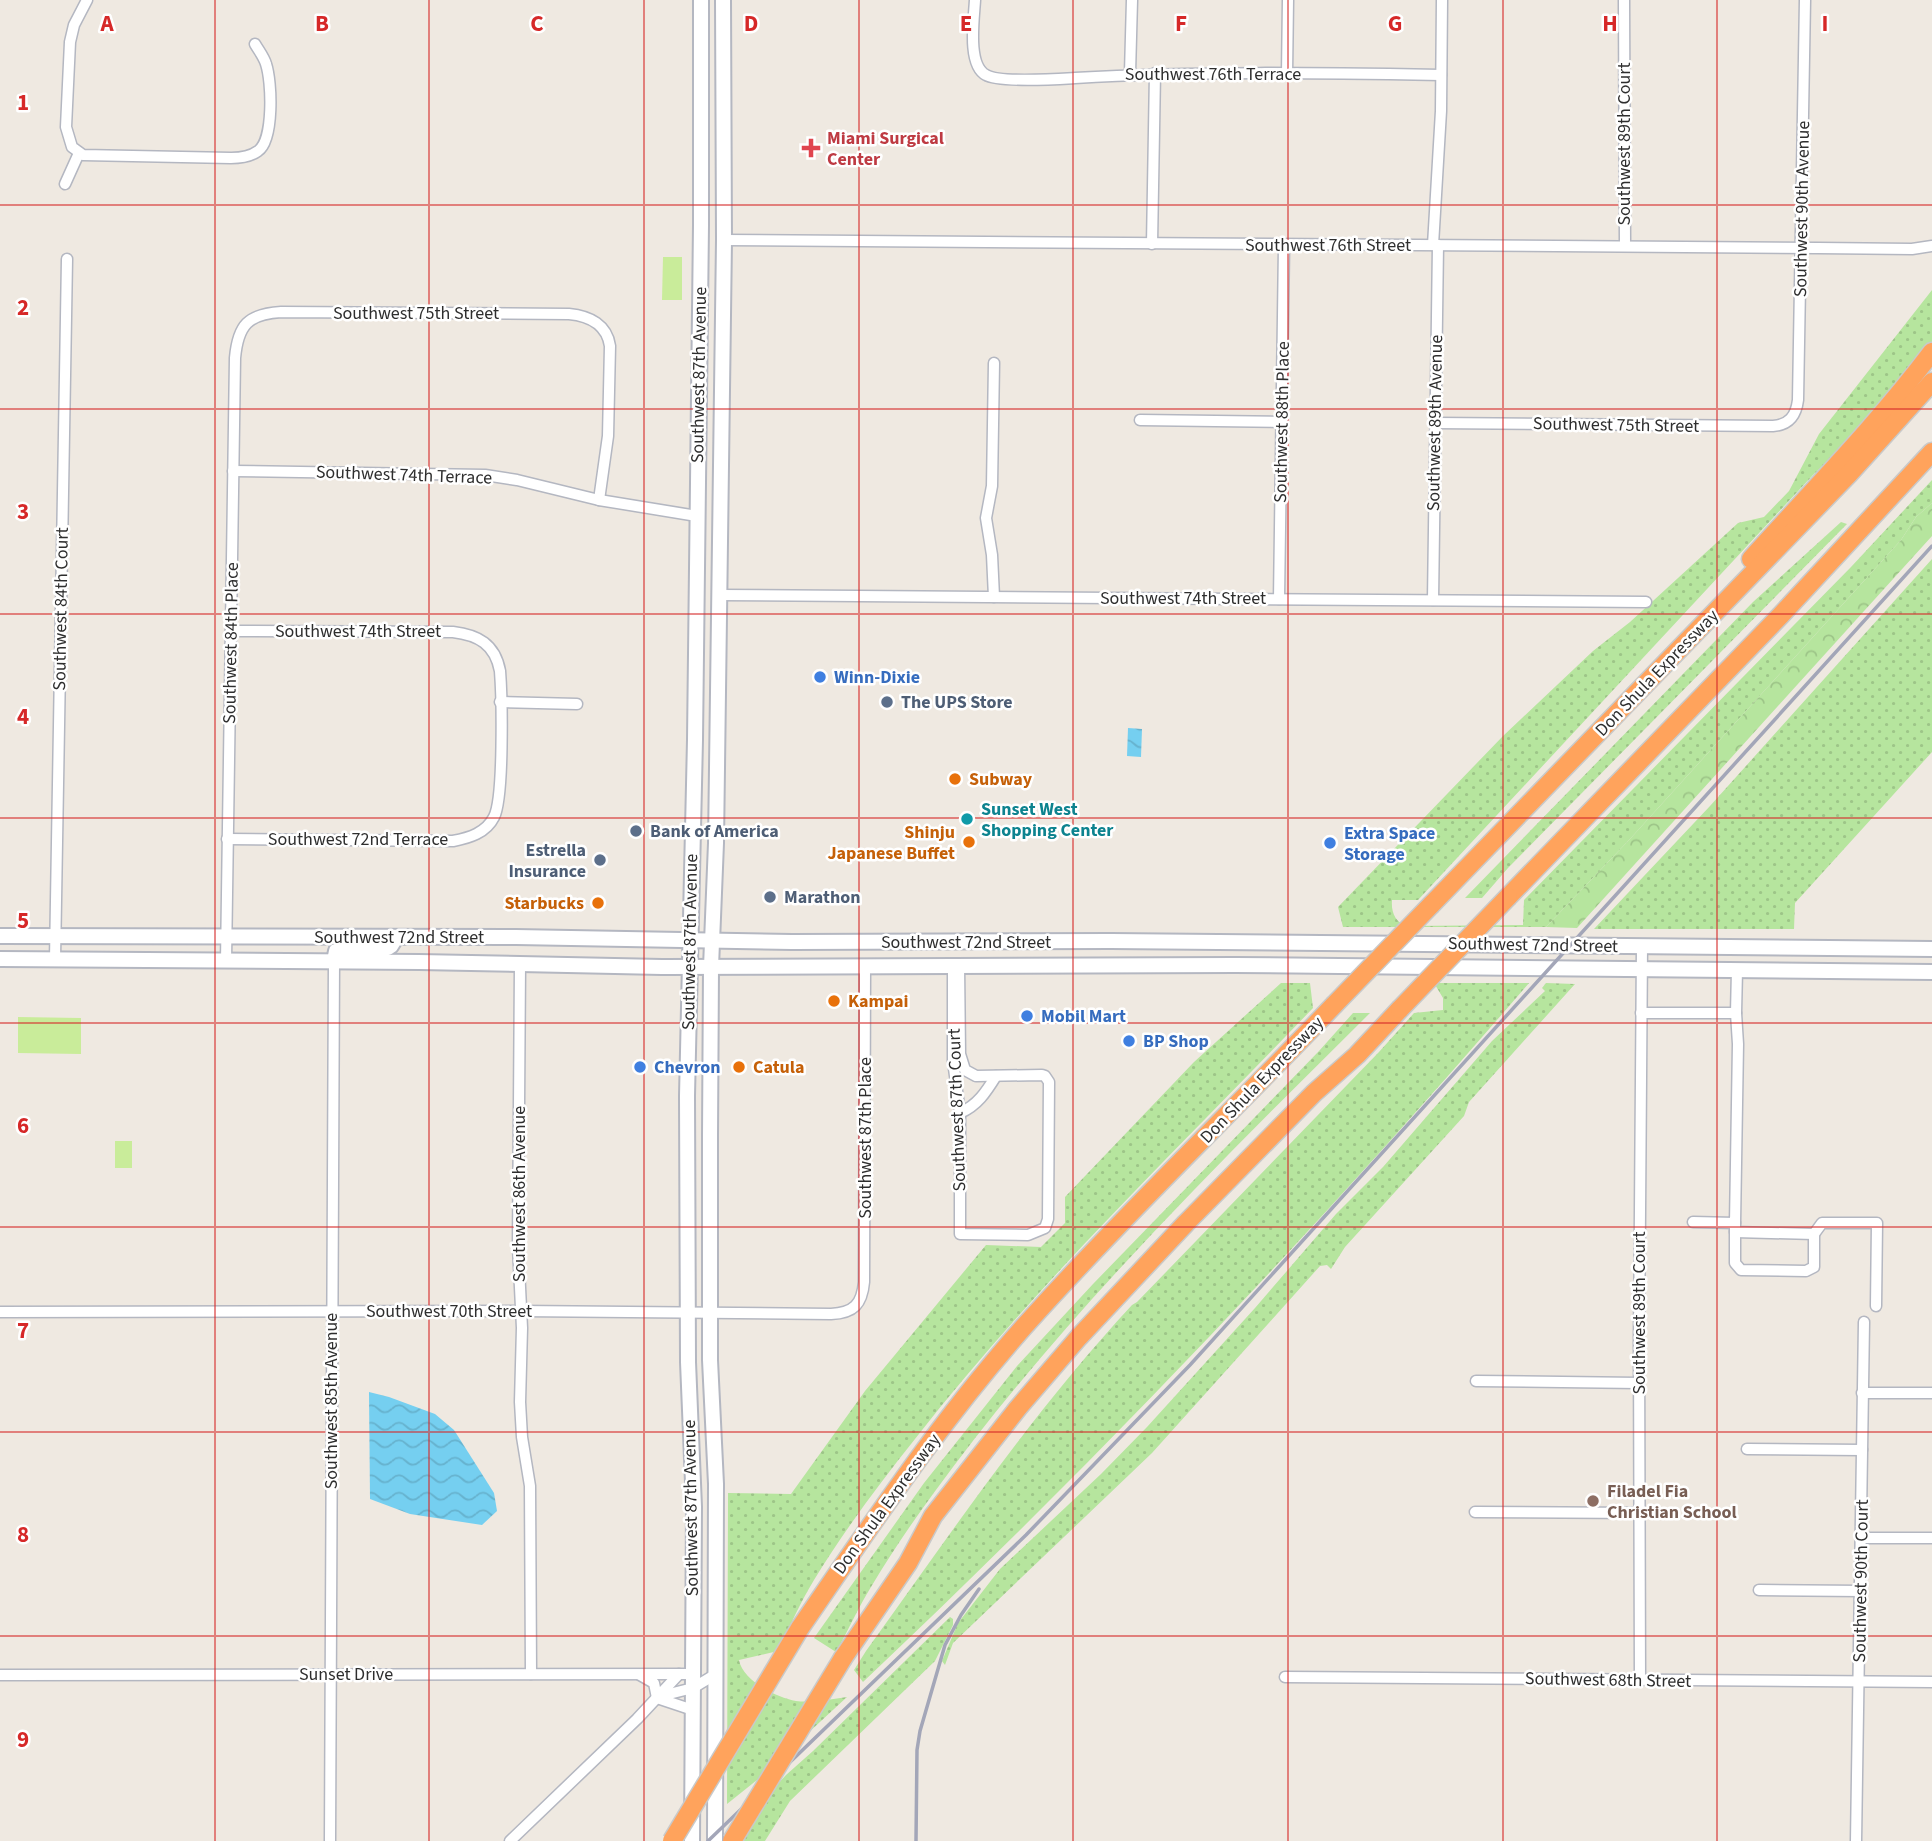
<svg xmlns="http://www.w3.org/2000/svg" width="1932" height="1841" viewBox="0 0 1932 1841" font-family="'Source Sans 3',sans-serif">
	<defs>
		<pattern id="grass-dots" width="8" height="8" patternUnits="userSpaceOnUse" patternTransform="scale(1.75)"><rect width="8" height="8" fill="#b6e59e"/><path d="M2 2h.1M6 6h.1" fill="none" stroke="#9dc588" stroke-width="1.8" stroke-linecap="round"/></pattern>
		<pattern id="forest-crowns" width="20" height="18" patternUnits="userSpaceOnUse" patternTransform="scale(1.75)"><rect width="20" height="18" fill="#b6e59e"/><path d="M2 6a3 3 0 1 1 6 0M12 15a3 3 0 1 1 6 0" fill="none" stroke="#9dc588"/></pattern>
		<pattern id="water-waves" width="16" height="10" patternUnits="userSpaceOnUse" patternTransform="scale(1.75)"><rect width="16" height="10" fill="#75cff0"/><path d="M0 5q4-4 8 0t8 0" fill="none" stroke="#66b2ce"/></pattern>
	</defs>
	<rect width="100%" height="100%" fill="#efe9e1"/>
	<!-- grass -->
	<g fill="url(#grass-dots)">
		<path d="M1932,290v52l-23,30 -59,68 -37,35 -395,425h-26c-1,12 3,23 16,26l115,-1 1,-25 327,-333 81,-87v23l-16,14 -15,23 -271,299 -84,88h-203l-5,-20 165,-171 90,-85 37,-29 108,-99 26,-6 25,-26 30,-57z"/>
		<polygon points="1841,522 1847,524 1508,868 1482,898 1465,898 1753,602"/>
		<polygon points="1932,559 1932,752 1795,903 1794,929 1594,929 1710,806"/>
		<path d="M1281,983h29l3,25c-135,141 -277,276 -398,431 -36,45 -71,92 -101,141 -14,23 -25,48 -36,71l-39,9c4,21 37,37 57,41 16,2 35,-2 51,-4l-90,83 -30,24 1,-311 63,1 74,-103 121,-146 55,2 24,-24v-26l129,-135z"/>
		<path d="M1434,983h95c-210,244 -432,478 -666,699l-9,-12 12,-19c85,-118 166,-238 266,-346l5,-3 242,-250 35,-39 29,-3v-12z"/>
		<polygon points="1546,983 1575,984 1469,1102 1464,1116 1345,1247 1331,1269 1327,1265 1320,1266 1152,1453 953,1643 945,1665 942,1661 958,1623 1000,1569 1101,1474 1147,1427 1255,1308 1336,1214 1383,1167 1492,1041 1545,991 1542,988"/>
		<path d="M1353,1013h17c-153,152 -310,306 -437,481 -22,30 -43,61 -62,93 -13,21 -23,44 -35,65l-22,-14 110,-155 93,-117 76,-82 226,-233z"/>
		<polygon points="950,1617 953,1619 953,1625 935,1661 790,1801 765,1841 725,1841 786,1775 813,1751"/>
	</g>
	<!-- forest -->
	<polygon fill="url(#forest-crowns)" points="1932,503 1932,536 1577,928 1546,927 1630,839 1901,540 1916,517"/>
	<!-- pitch -->
	<g fill="#c9ec9a">
		<polygon points="663,257 682,257 682,300 662,300"/>
		<polygon points="18,1017 81,1018 81,1054 18,1053"/>
		<rect x="115" y="1141" width="17" height="27"/>
	</g>
	<!-- water -->
	<g fill="url(#water-waves)">
		<polygon points="1128,728 1142,729 1141,757 1127,756"/>
		<polygon points="369,1392 389,1397 435,1414 454,1430 494,1493 497,1511 482,1525 410,1514 370,1499"/>
	</g>
	<g fill="none" stroke-linecap="round" stroke-linejoin="round">
		<defs>
			<g id="minor">
				<path d="M87,0l-13,25 -4,17 -4,85 6,20 11,8 148,3c9,0 19,-1 27,-7 16,-11 14,-69 8,-87 -2,-7 -7,-13 -11,-20"/>
				<path d="M975,0c-1,19 -8,65 11,75 13,8 72,4 89,3 122,-7 244,-5 366,-3"/>
				<polyline points="1624,0 1625,246"/>
				<polyline points="1130,73 1132,0"/>
				<polyline points="1287,74 1288,0"/>
				<polyline points="65,184 79,153"/>
				<polyline points="724,240 1818,248 1912,249 1932,246"/>
				<polyline points="1152,244 1155,73"/>
				<polyline points="1433,245 1441,111 1442,0"/>
				<polyline points="1140,420 1282,422"/>
				<path d="M1435,423l338,3c16,-1 23,-10 25,-26l7,-400"/>
				<polyline points="233,471 485,475 517,480 599,500 697,516"/>
				<polyline points="720,595 1646,602"/>
				<polyline points="994,597 992,555 986,518 992,486 994,363"/>
				<polyline points="1279,599 1284,245"/>
				<polyline points="1433,600 1438,245"/>
				<polyline points="500,702 577,704"/>
				<path d="M227,839l226,2c16,-3 33,-8 41,-24 10,-19 8,-120 6,-146 -5,-27 -22,-36 -47,-39l-222,-1"/>
				<polyline points="55,959 67,259"/>
				<path d="M226,961l9,-603c3,-33 13,-44 46,-46l288,2c21,2 38,11 41,32l-2,90 -9,64"/>
				<polyline points="520,965 518,1247 522,1328 520,1402 522,1437 530,1486 531,1674"/>
				<polyline points="953,965 953,1061 960,1113 960,1234 1028,1235 1045,1228 1048,1219 1049,1082 1045,1076 1042,1075 976,1076 965,1070 960,1054 959,965"/>
				<polyline points="1641,1013 1736,1013 1737,970"/>
				<path d="M960,1113c18,-8 26,-21 36,-37"/>
				<polyline points="1693,1222 1735,1223 1738,1044 1736,1013"/>
				<polyline points="1735,1223 1735,1232 1814,1234 1822,1223 1877,1223 1876,1306"/>
				<polyline points="1735,1232 1735,1263 1741,1270 1806,1271 1814,1267 1814,1234"/>
				<path d="M0,1312l520,-1 311,3c23,-1 31,-10 33,-32l1,-315"/>
				<polyline points="1476,1381 1639,1383"/>
				<polyline points="1862,1393 1932,1393"/>
				<polyline points="1747,1449 1862,1450"/>
				<polyline points="1475,1512 1640,1513"/>
				<polyline points="1862,1538 1932,1538"/>
				<polyline points="1759,1590 1862,1591"/>
				<polyline points="0,1675 693,1674"/>
				<polyline points="640,1675 654,1683 657,1698"/>
				<polyline points="1285,1677 1932,1682"/>
				<polyline points="1640,1681 1639,1343 1642,946"/>
				<polyline points="661,1696 693,1688 716,1674"/>
				<polyline points="657,1698 693,1710"/>
				<polyline points="330,1841 334,961"/>
				<polyline points="510,1841 637,1719 679,1674"/>
				<polyline points="1856,1841 1864,1322"/>
			</g>
			<g id="secondary">
				<polyline points="0,936 516,937 792,942 1111,941 1932,949"/>
				<polyline points="0,959 419,962 662,967 1235,965 1932,972"/>
				<polyline points="334,961 336,951 388,948 391,946 396,938"/>
				<polyline points="692,1841 694,1507 688,1362 687,1096 695,740 701,225 701,0"/>
				<polyline points="715,1841 716,1484 710,1360 710,1137 711,967 716,843 724,240 723,0"/>
			</g>
			<g id="motorway">
				<path d="M1751,559c61,-68 125,-133 181,-207"/>
				<polyline points="1508,897 1781,615 1932,452"/>
				<polyline points="1431,905 1849,474 1932,382"/>
				<path d="M800,1628c75,-109 149,-220 239,-318 94,-104 198,-203 295,-305"/>
				<polyline points="843,1658 908,1563 933,1516 1018,1408 1079,1337 1186,1223 1314,1093 1357,1055 1400,1009"/>
			</g>
		</defs>
		<!-- minor casing -->
		<use href="#minor" stroke="#b4b7c1" stroke-width="13"/>
		<!-- secondary casing -->
		<use href="#secondary" stroke="#b4b7c1" stroke-width="18"/>
		<!-- motorway casing -->
		<use href="#motorway" stroke="#c9c9c9" stroke-width="21"/>
		<!-- minor -->
		<use href="#minor" stroke="#fff" stroke-width="10"/>
		<!-- secondary -->
		<use href="#secondary" stroke="#fff" stroke-width="14"/>
		<!-- motorway -->
		<use href="#motorway" stroke="#ffa35c" stroke-width="18"/>
		<!-- rail -->
		<g stroke="#a3a6b8" stroke-width="3.5">
			<polyline points="708,1841 1026,1535 1190,1365 1932,546"/>
			<polyline points="916,1841 917,1750 920,1731 945,1645 961,1615 979,1589"/>
		</g>
		<defs>
			<g id="motorway-bridge">
				<polyline points="1334,1005 1431,905"/>
				<polyline points="1400,1009 1508,897"/>
				<polyline points="672,1841 800,1628"/>
				<polyline points="732,1841 843,1658"/>
			</g>
		</defs>
		<!-- motorway-bridge casing -->
		<use href="#motorway-bridge" stroke="#c9c9c9" stroke-width="21" stroke-linecap="butt"/>
		<!-- motorway-bridge -->
		<use href="#motorway-bridge" stroke="#ffa35c" stroke-width="18"/>
	</g>
	<!-- grid -->
	<path fill="none" stroke="#d62828" stroke-width="2" stroke-opacity="0.55" d="M215,0v1841M429,0v1841M644,0v1841M859,0v1841M1073,0v1841M1288,0v1841M1503,0v1841M1717,0v1841M0,205h1932M0,409h1932M0,614h1932M0,818h1932M0,1023h1932M0,1227h1932M0,1432h1932M0,1636h1932"/>
	<!-- markers -->
	<path fill="#e0444e" stroke="#fff" stroke-width="2.5" d="M807.5 137.5h7v7h7v7h-7v7h-7v-7h-7v-7h7z"/>
	<g fill="#3f7fe0" stroke="#fff" stroke-width="2.5">
		<circle cx="820" cy="677" r="7"/>
		<circle cx="1330" cy="843" r="7"/>
		<circle cx="1027" cy="1016" r="7"/>
		<circle cx="1129" cy="1041" r="7"/>
		<circle cx="640" cy="1067" r="7"/>
	</g>
	<g fill="#5c6f8a" stroke="#fff" stroke-width="2.5">
		<circle cx="887" cy="702" r="7"/>
		<circle cx="636" cy="831" r="7"/>
		<circle cx="600" cy="860" r="7"/>
		<circle cx="770" cy="897" r="7"/>
	</g>
	<g fill="#e8710a" stroke="#fff" stroke-width="2.5">
		<circle cx="955" cy="779" r="7"/>
		<circle cx="969" cy="842" r="7"/>
		<circle cx="598" cy="903" r="7"/>
		<circle cx="834" cy="1001" r="7"/>
		<circle cx="739" cy="1067" r="7"/>
	</g>
	<circle fill="#0f9aa8" stroke="#fff" stroke-width="2.5" cx="967" cy="819" r="7"/>
	<circle fill="#8d6e63" stroke="#fff" stroke-width="2.5" cx="1593" cy="1501" r="7"/>
	<g text-anchor="middle" dominant-baseline="central" stroke-width="5" stroke-linejoin="round" paint-order="stroke">
		<!-- street labels -->
		<g font-size="18" fill="#2e2e2e" stroke="#fff">
			<text x="1213" y="74">Southwest 76th Terrace</text>
			<text transform="translate(1624 144) rotate(-90)">Southwest 89th Court</text>
			<text transform="translate(1802 209) rotate(-89)">Southwest 90th Avenue</text>
			<text x="1328" y="245">Southwest 76th Street</text>
			<text x="416" y="313">Southwest 75th Street</text>
			<text transform="translate(699 375) rotate(-89)">Southwest 87th Avenue</text>
			<text transform="translate(1282 422) rotate(-89)">Southwest 88th Place</text>
			<text transform="translate(1435 423) rotate(-89)">Southwest 89th Avenue</text>
			<text transform="translate(1616 425) rotate(1)">Southwest 75th Street</text>
			<text transform="translate(404 475) rotate(2)">Southwest 74th Terrace</text>
			<text x="1183" y="598">Southwest 74th Street</text>
			<text transform="translate(61 609) rotate(-89)">Southwest 84th Court</text>
			<text x="358" y="631">Southwest 74th Street</text>
			<text transform="translate(231 643) rotate(-89)">Southwest 84th Place</text>
			<text transform="translate(1657 673) rotate(-46)">Don Shula Expressway</text>
			<text x="358" y="839">Southwest 72nd Terrace</text>
			<text x="399" y="937">Southwest 72nd Street</text>
			<text transform="translate(690 942) rotate(-89)">Southwest 87th Avenue</text>
			<text x="966" y="942">Southwest 72nd Street</text>
			<text transform="translate(1533 945) rotate(1)">Southwest 72nd Street</text>
			<text transform="translate(1262 1080) rotate(-46)">Don Shula Expressway</text>
			<text transform="translate(957 1110) rotate(-92)">Southwest 87th Court</text>
			<text transform="translate(865 1138) rotate(-90)">Southwest 87th Place</text>
			<text transform="translate(519 1194) rotate(-90)">Southwest 86th Avenue</text>
			<text x="449" y="1311">Southwest 70th Street</text>
			<text transform="translate(1639 1313) rotate(-90)">Southwest 89th Court</text>
			<text transform="translate(331 1401) rotate(-90)">Southwest 85th Avenue</text>
			<text transform="translate(887 1504) rotate(-54)">Don Shula Expressway</text>
			<text transform="translate(691 1508) rotate(-91)">Southwest 87th Avenue</text>
			<text transform="translate(1861 1581) rotate(-89)">Southwest 90th Court</text>
			<text x="346" y="1674">Sunset Drive</text>
			<text transform="translate(1608 1680) rotate(1)">Southwest 68th Street</text>
		</g>
		<!-- health labels -->
		<g font-size="18" font-weight="bold" fill="#be3a42" stroke="#fff" text-anchor="start">
			<text x="827" y="138">Miami Surgical<tspan x="827" dy="21">Center</tspan></text>
		</g>
		<!-- shop labels -->
		<g font-size="18" font-weight="bold" fill="#366cbe" stroke="#fff" text-anchor="start">
			<text x="834" y="677">Winn-Dixie</text>
			<text x="1344" y="833">Extra Space<tspan x="1344" dy="21">Storage</tspan></text>
			<text x="1041" y="1016">Mobil Mart</text>
			<text x="1143" y="1041">BP Shop</text>
			<text x="654" y="1067">Chevron</text>
		</g>
		<!-- service labels -->
		<g font-size="18" font-weight="bold" fill="#4e5e75" stroke="#fff" text-anchor="start">
			<text x="901" y="702">The UPS Store</text>
			<text x="650" y="831">Bank of America</text>
			<text x="586" y="850" text-anchor="end">Estrella<tspan x="586" dy="21">Insurance</tspan></text>
			<text x="784" y="897">Marathon</text>
		</g>
		<!-- food labels -->
		<g font-size="18" font-weight="bold" fill="#c56008" stroke="#fff" text-anchor="start">
			<text x="969" y="779">Subway</text>
			<text x="955" y="832" text-anchor="end">Shinju<tspan x="955" dy="21">Japanese Buffet</tspan></text>
			<text x="584" y="903" text-anchor="end">Starbucks</text>
			<text x="848" y="1001">Kampai</text>
			<text x="753" y="1067">Catula</text>
		</g>
		<!-- culture labels -->
		<g font-size="18" font-weight="bold" fill="#0d838f" stroke="#fff" text-anchor="start">
			<text x="981" y="809">Sunset West<tspan x="981" dy="21">Shopping Center</tspan></text>
		</g>
		<!-- education labels -->
		<g font-size="18" font-weight="bold" fill="#785e54" stroke="#fff" text-anchor="start">
			<text x="1607" y="1491">Filadel Fia<tspan x="1607" dy="21">Christian School</tspan></text>
		</g>
	</g>
	<g font-size="23" text-anchor="middle" font-weight="bold" fill="#d62828" stroke="#fff" stroke-width="5" stroke-linejoin="round" paint-order="stroke">
		<text x="107" y="31">A</text>
		<text x="322" y="31">B</text>
		<text x="537" y="31">C</text>
		<text x="751" y="31">D</text>
		<text x="966" y="31">E</text>
		<text x="1181" y="31">F</text>
		<text x="1395" y="31">G</text>
		<text x="1610" y="31">H</text>
		<text x="1825" y="31">I</text>
		<text x="23" y="110">1</text>
		<text x="23" y="315">2</text>
		<text x="23" y="519">3</text>
		<text x="23" y="724">4</text>
		<text x="23" y="928">5</text>
		<text x="23" y="1133">6</text>
		<text x="23" y="1338">7</text>
		<text x="23" y="1542">8</text>
		<text x="23" y="1747">9</text>
	</g>
</svg>
